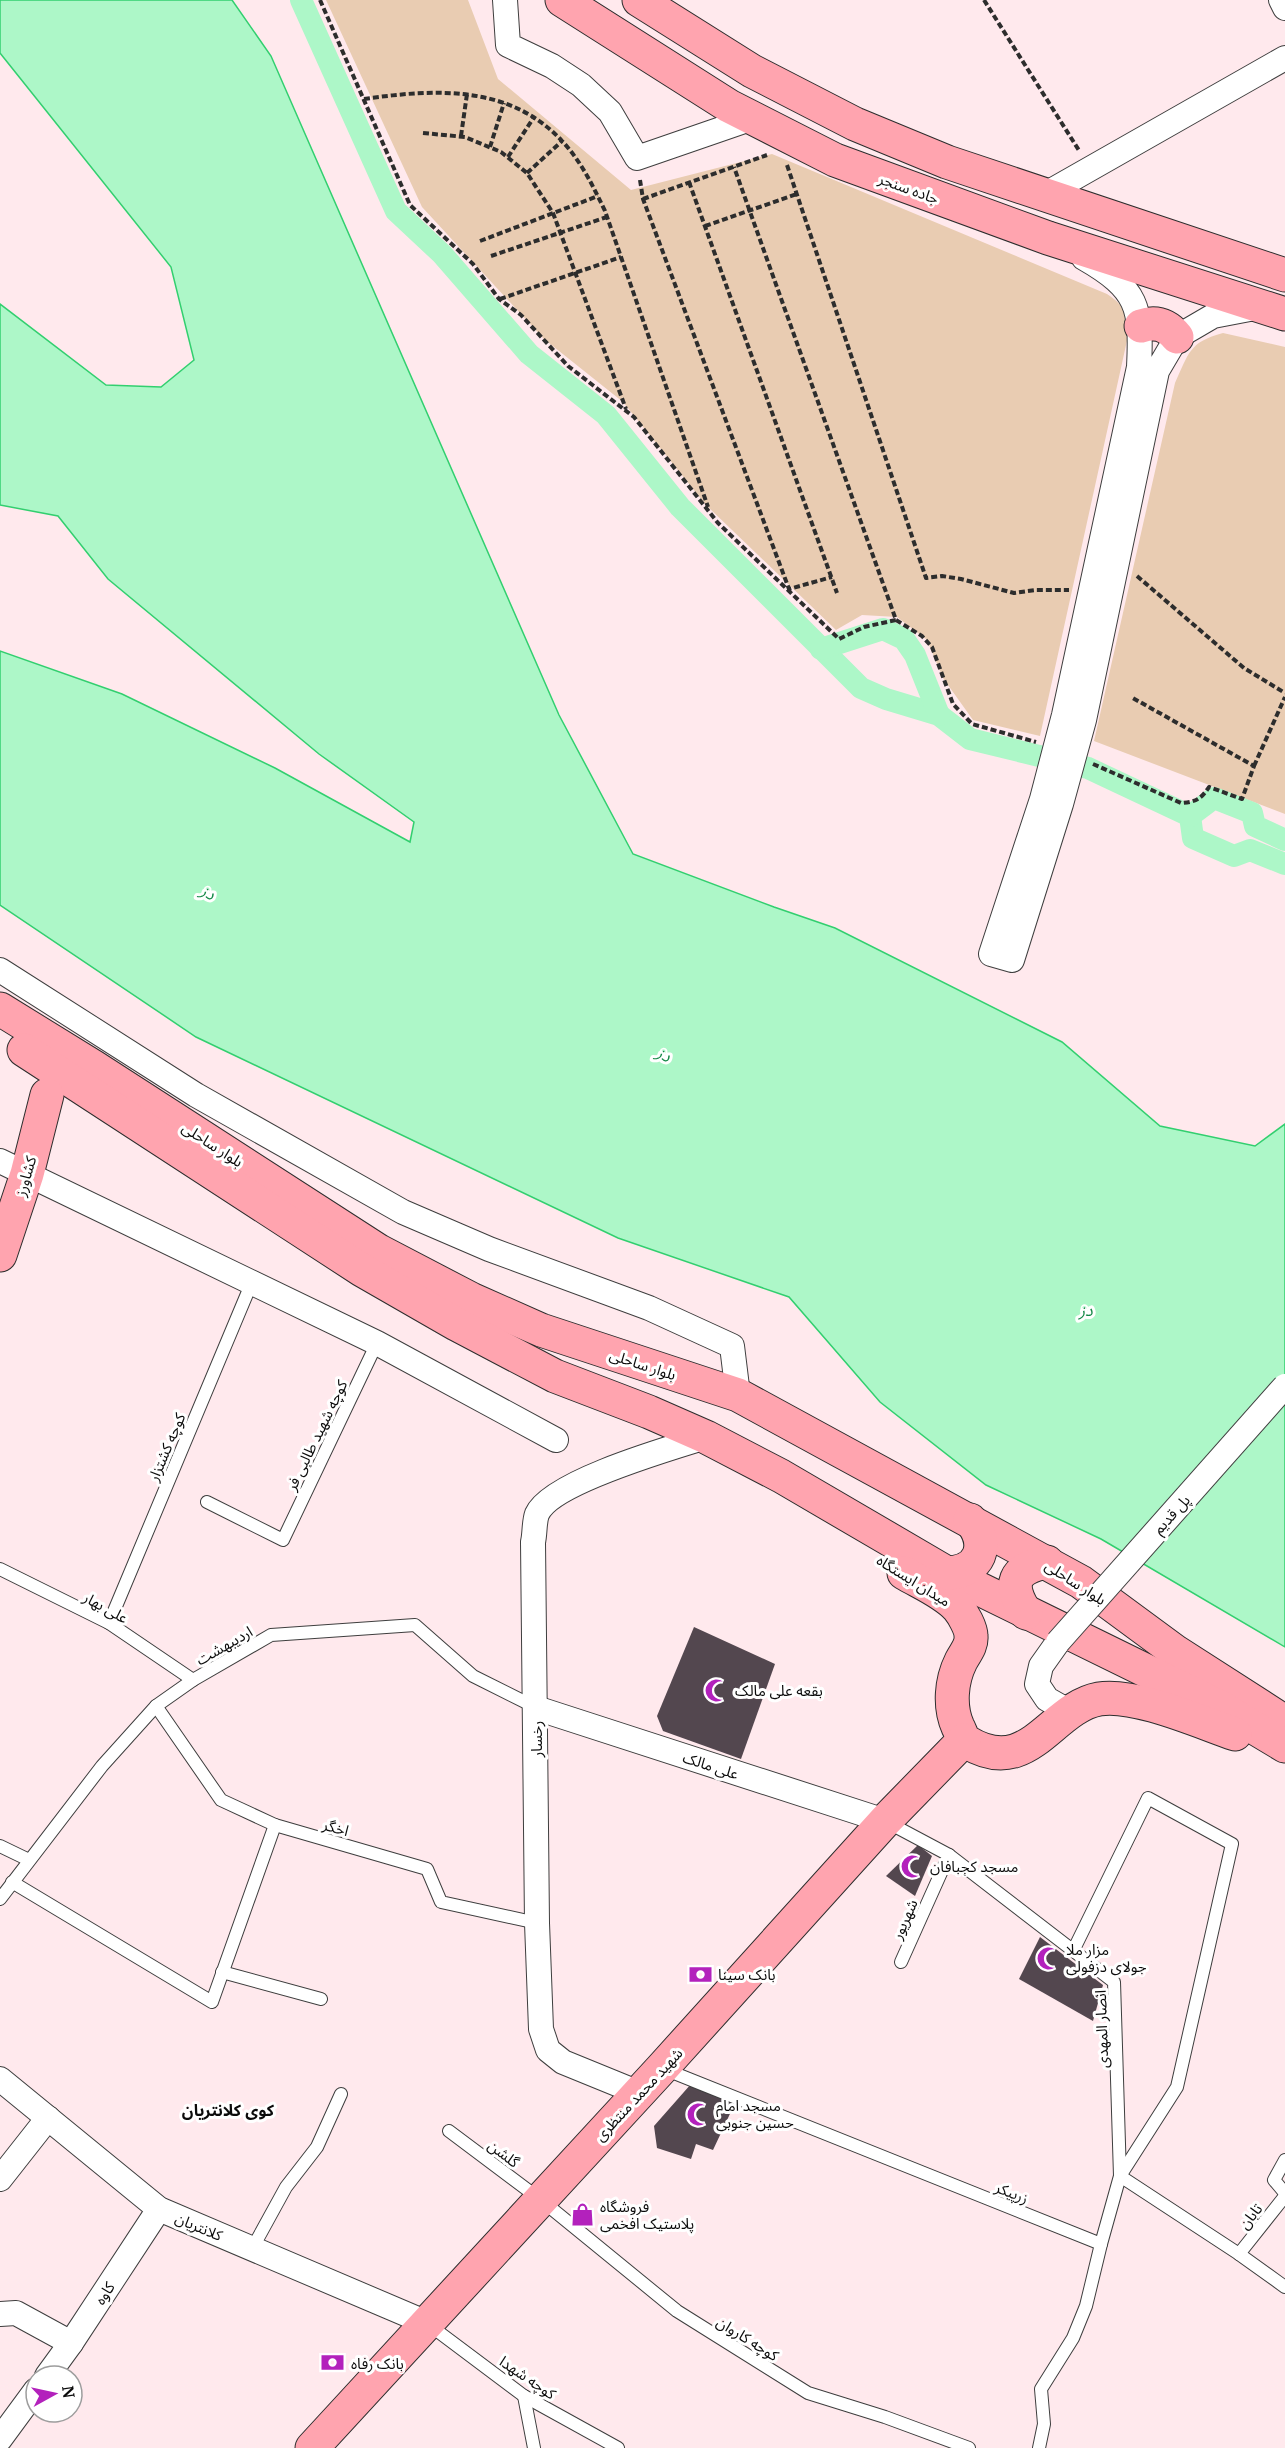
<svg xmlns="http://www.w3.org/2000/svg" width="1285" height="2448" viewBox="0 0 1285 2448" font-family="'PT Serif','Noto Sans Arabic',serif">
	<rect width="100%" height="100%" fill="#ffe9ed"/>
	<!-- green -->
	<g fill="#e9ccb2">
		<path d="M326,0h142l30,79 133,111 141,-36 335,140c19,12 20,21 21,42l-88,400 -67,-16 -30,-42 -16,-38 -30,-23 -35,-2 -26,15 -130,-125 -83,-103 -79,-63 -122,-132z"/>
		<path d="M1223,333l62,14v467l-191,-73 81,-358c14,-30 14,-41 48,-50z"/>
	</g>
	<!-- water -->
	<polygon fill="#adf7c8" stroke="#32cf6f" stroke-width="1.5" points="0,0 232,0 271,56 559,715 633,854 774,907 835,928 1062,1042 1160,1126 1255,1146 1285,1124 1285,1647 1101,1539 986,1485 880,1402 789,1297 618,1238 196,1037 0,905 0,651 122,694 275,768 410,842 414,822 319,754 108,579 58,516 0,505 0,304 106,385 161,387 194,360 171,267 0,53"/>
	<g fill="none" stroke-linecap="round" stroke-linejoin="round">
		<!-- canal -->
		<g stroke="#adf7c8" stroke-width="22">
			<polyline points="301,0 396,211 442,254 529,354 606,415 680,507 861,688 886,699 939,715 970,739 1088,768 1190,816 1193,838 1234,856 1250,850 1285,864"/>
			<polyline points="821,649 883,629 904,639 915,655 939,715"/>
			<polyline points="1190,816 1214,798 1252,813 1255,826 1285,840"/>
		</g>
	</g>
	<!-- building -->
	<g fill="#53474f">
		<polygon points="694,1627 775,1664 741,1759 663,1731 657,1716"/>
		<polygon points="918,1845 932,1856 915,1896 886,1876"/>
		<polygon points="1040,1937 1103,1985 1093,2021 1019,1979"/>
		<polygon points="691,2084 736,2101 713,2150 696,2144 691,2159 657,2148 654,2126"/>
	</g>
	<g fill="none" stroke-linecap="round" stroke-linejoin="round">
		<defs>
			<g id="lane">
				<polyline points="207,1502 283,1540 377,1343"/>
				<polyline points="0,1569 109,1623 193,1680"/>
				<polyline points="109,1623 252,1282"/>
				<polyline points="156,1706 221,1800 275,1825 427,1869 441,1902 537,1923"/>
				<polyline points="887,1822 949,1855 1114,1982 1120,2176"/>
				<polyline points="0,1846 29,1860"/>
				<polyline points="12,1882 212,2002 275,1825"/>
				<polyline points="0,1899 102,1766 156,1706 193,1680 271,1635 415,1625 473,1676 535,1707"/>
				<polyline points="1073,1951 1148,1798 1232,1844 1177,2087 1120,2176"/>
				<polyline points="901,1962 949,1855"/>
				<polyline points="222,1972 321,1999"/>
				<polyline points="664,2069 1101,2244 1120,2176 1239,2254 1285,2287"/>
				<polyline points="449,2131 541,2200 677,2311 808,2393 885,2417 969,2448"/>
				<polyline points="1285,2160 1274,2180 1285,2193"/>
				<polyline points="252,2249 286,2187 317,2147 341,2094"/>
				<polyline points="1239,2254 1285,2196"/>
				<polyline points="428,2324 524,2396 618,2448"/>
				<polyline points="524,2396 534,2448"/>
				<polyline points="1039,2448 1044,2424 1041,2389 1073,2338 1086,2306 1101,2244"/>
			</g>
			<g id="street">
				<polyline points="505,0 508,45 552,66 581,85 610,112 637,158 753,118"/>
				<polyline points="1281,0 1285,8"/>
				<polyline points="1044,195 1285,58"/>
				<path d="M1084,258c54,31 58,49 55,109l-75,348 -22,84 -51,155 21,6 49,-156 23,-84 73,-349 20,-34 36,-21 47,-9"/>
				<polyline points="0,970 196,1095 403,1212 489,1249 649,1308 732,1346 738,1395"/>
				<polyline points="0,1161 377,1343 556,1440"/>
				<polyline points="1058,1642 1041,1666 1037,1684 1047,1699 1070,1712"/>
				<polyline points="536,1708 885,1821"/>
				<polyline points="0,2079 159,2209 427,2323"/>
				<path d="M639,2093l-76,-31 -15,-12 -7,-21 -4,-106 -4,-381c2,-8 1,-20 4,-28 14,-32 134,-66 169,-77"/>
				<polyline points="0,2179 48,2118"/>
				<polyline points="0,2314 16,2313 71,2343"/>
				<polyline points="47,2376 71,2343 159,2209"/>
				<polyline points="0,2439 36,2390"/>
			</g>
			<g id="secondary">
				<polyline points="562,0 729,106 835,160 1048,238 1285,314"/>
				<polyline points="639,0 752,71 855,124 947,162 1285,275"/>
				<path d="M1141,326c15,-5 26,-1 36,11"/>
				<polyline points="0,1009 94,1067 379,1251 471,1299 541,1330 738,1395 1081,1582 1176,1652 1285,1722"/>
				<polyline points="24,1050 362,1270 456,1324 555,1376 649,1412 706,1437 781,1476 947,1573 1220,1707 1285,1746"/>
				<polyline points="0,1255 27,1174 47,1095"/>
				<path d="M904,1573c17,10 41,20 54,35 5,6 13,20 13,28 1,10 -6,17 -10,25 -10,20 -12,46 -3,66 3,5 4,12 9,15 62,38 83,-34 132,-43 36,-6 101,23 136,35"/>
				<path d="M947,1573c33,-1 44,-28 23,-53"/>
				<path d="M1026,1613c-19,-28 -13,-45 21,-51"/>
				<polyline points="312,2448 662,2068 885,1821 964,1740"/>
			</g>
		</defs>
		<!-- lane casing -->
		<use href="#lane" stroke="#3e3e3e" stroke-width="14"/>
		<!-- street casing -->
		<use href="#street" stroke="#3e3e3e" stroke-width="26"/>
		<!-- secondary casing -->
		<use href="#secondary" stroke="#2d2d2d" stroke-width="35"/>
		<!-- path -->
		<g stroke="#2d2d2d" stroke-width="4" stroke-dasharray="6 3" stroke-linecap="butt">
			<polyline points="320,0 410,205 473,264 499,299 521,315 568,366 634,417 718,523 839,639 864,627 896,620 734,167"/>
			<polyline points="984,0 1080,152"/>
			<path d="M364,99c70,-10 145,-15 198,42 19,20 31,45 43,70l103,296"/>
			<polyline points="423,133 465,137 501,152 527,173 553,213 626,409"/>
			<polyline points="461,136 467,94"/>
			<polyline points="490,147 504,103"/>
			<polyline points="508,157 534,117"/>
			<polyline points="787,165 926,578 942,576 961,579 1014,593 1036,590 1069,590"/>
			<polyline points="527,173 562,141"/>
			<polyline points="640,180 643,199 789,589 832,577"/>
			<polyline points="689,182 837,593"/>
			<polyline points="643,199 767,155"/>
			<polyline points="705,226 797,194"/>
			<polyline points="480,241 598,196"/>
			<polyline points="491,256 607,217"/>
			<polyline points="500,299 621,257"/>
			<polyline points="1137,576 1244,668 1285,693"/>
			<polyline points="896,620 922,636 932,647 953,704 972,724 1036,742"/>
			<path d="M1093,764l88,39c15,-1 20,-4 28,-16l33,12 12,-33 -123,-69"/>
			<polyline points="1254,766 1285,697"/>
		</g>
		<!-- lane -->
		<use href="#lane" stroke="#fff" stroke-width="12"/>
		<!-- street -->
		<use href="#street" stroke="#fff" stroke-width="24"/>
		<!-- secondary -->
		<use href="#secondary" stroke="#ffa4af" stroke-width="33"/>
		<defs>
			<polyline id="street-bridge" points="1058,1642 1285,1386"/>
		</defs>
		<!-- street-bridge casing -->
		<use href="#street-bridge" stroke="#3e3e3e" stroke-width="26" stroke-linecap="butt"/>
		<!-- street-bridge -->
		<use href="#street-bridge" stroke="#fff" stroke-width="24"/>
	</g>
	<!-- icons -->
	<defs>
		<symbol id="mosque-bare" viewBox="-9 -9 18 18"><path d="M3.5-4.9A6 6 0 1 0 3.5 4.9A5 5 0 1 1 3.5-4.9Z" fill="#b321bc" stroke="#fff" stroke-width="2.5" paint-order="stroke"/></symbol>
		<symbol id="bank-bare" viewBox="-9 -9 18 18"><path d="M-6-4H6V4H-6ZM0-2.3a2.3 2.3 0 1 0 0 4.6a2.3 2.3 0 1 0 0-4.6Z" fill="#b321bc" stroke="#fff" stroke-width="2.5" paint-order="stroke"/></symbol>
		<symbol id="shop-bare" viewBox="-9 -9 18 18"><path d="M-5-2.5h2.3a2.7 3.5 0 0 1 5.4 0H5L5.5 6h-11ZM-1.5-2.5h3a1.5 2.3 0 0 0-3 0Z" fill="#b321bc" stroke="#fff" stroke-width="2.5" paint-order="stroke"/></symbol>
	</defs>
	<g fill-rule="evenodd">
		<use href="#mosque-bare" x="700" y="1674" width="33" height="33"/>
		<use href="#mosque-bare" x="896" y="1850" width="33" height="33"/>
		<use href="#mosque-bare" x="1032" y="1942" width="33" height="33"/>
		<use href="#bank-bare" x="684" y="1958" width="33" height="33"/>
		<use href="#mosque-bare" x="682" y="2098" width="33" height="33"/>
		<use href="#shop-bare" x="566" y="2198" width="33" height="33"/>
		<use href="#bank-bare" x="316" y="2346" width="33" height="33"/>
	</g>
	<g text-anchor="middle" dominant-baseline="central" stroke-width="6" stroke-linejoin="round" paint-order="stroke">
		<!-- street labels -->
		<g font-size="15" fill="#0b0b0b" stroke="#fff">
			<text transform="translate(909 188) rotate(20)">جاده سنجر</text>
			<text transform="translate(213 1144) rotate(33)">بلوار ساحلی</text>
			<text transform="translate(25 1176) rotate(-74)">کشاورز</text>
			<text transform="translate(643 1364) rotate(18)">بلوار ساحلی</text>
			<text transform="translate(316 1435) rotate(-64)">کوچه شهید طالبی فر</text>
			<text transform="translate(166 1447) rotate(-67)">کوچه کشتزار</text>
			<text transform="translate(1171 1514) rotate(-48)">پل قدیم</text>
			<text transform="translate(914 1580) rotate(32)">میدان ایستگاه</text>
			<text transform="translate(1076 1582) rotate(33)">بلوار ساحلی</text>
			<text transform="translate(106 1607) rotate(29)">علی بهار</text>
			<text transform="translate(224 1645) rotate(-30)">اردیبهشت</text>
			<text transform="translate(536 1739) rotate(-90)">رخسار</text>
			<text transform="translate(711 1765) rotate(18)">علی مالک</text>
			<text transform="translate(336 1827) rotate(16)">اخگر</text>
			<text transform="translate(904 1919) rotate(-66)">شهریور</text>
			<text transform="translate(1101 2029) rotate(-92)">انصار المهدی</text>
			<text transform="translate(638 2094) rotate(-47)">شهید محمد منتظری</text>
			<text transform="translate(504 2153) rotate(37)">گلشن</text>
			<text transform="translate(1012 2192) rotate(22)">زرپیکر</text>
			<text transform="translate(1250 2216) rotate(-52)">تابان</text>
			<text transform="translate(199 2226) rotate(23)">کلانتریان</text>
			<text transform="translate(104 2293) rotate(-57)">کاوه</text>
			<text transform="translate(748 2338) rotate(32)">کوچه کاروان</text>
			<text transform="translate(528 2377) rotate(34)">کوچه شهدا</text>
		</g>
		<!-- poi labels -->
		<g font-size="15" fill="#0b0b0b" stroke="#fff" text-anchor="start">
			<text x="735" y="1690">بقعه علی مالک</text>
			<text x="930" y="1866">مسجد کجبافان</text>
			<text x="1066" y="1949">مزار ملا<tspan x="1066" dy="17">جولای دزفولی</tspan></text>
			<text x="718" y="1974">بانک سینا</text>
			<text x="716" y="2105">مسجد امام<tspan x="716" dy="17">حسین جنوبی</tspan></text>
			<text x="600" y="2206">فروشگاه<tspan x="600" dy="17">پلاستیک افخمی</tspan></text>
			<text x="351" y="2363">بانک رفاه</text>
		</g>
		<!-- water labels -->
		<g font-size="16" font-style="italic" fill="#138845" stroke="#fff">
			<text transform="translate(208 892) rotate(28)">دز</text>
			<text transform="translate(664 1054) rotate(28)">دز</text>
			<text x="1086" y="1310">دز</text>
		</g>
		<!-- neighbourhood labels -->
		<g font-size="16" font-weight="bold" fill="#0b0b0b" stroke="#fff">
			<text x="228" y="2110">کوی کلانتریان</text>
		</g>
	</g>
	<!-- north arrow -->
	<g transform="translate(54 2394) rotate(82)"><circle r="28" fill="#ffffff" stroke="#9d9d9d" stroke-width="1.5"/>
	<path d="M0-4.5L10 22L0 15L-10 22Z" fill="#b321bc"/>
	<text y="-9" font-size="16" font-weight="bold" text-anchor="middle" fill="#0b0b0b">N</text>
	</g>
</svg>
